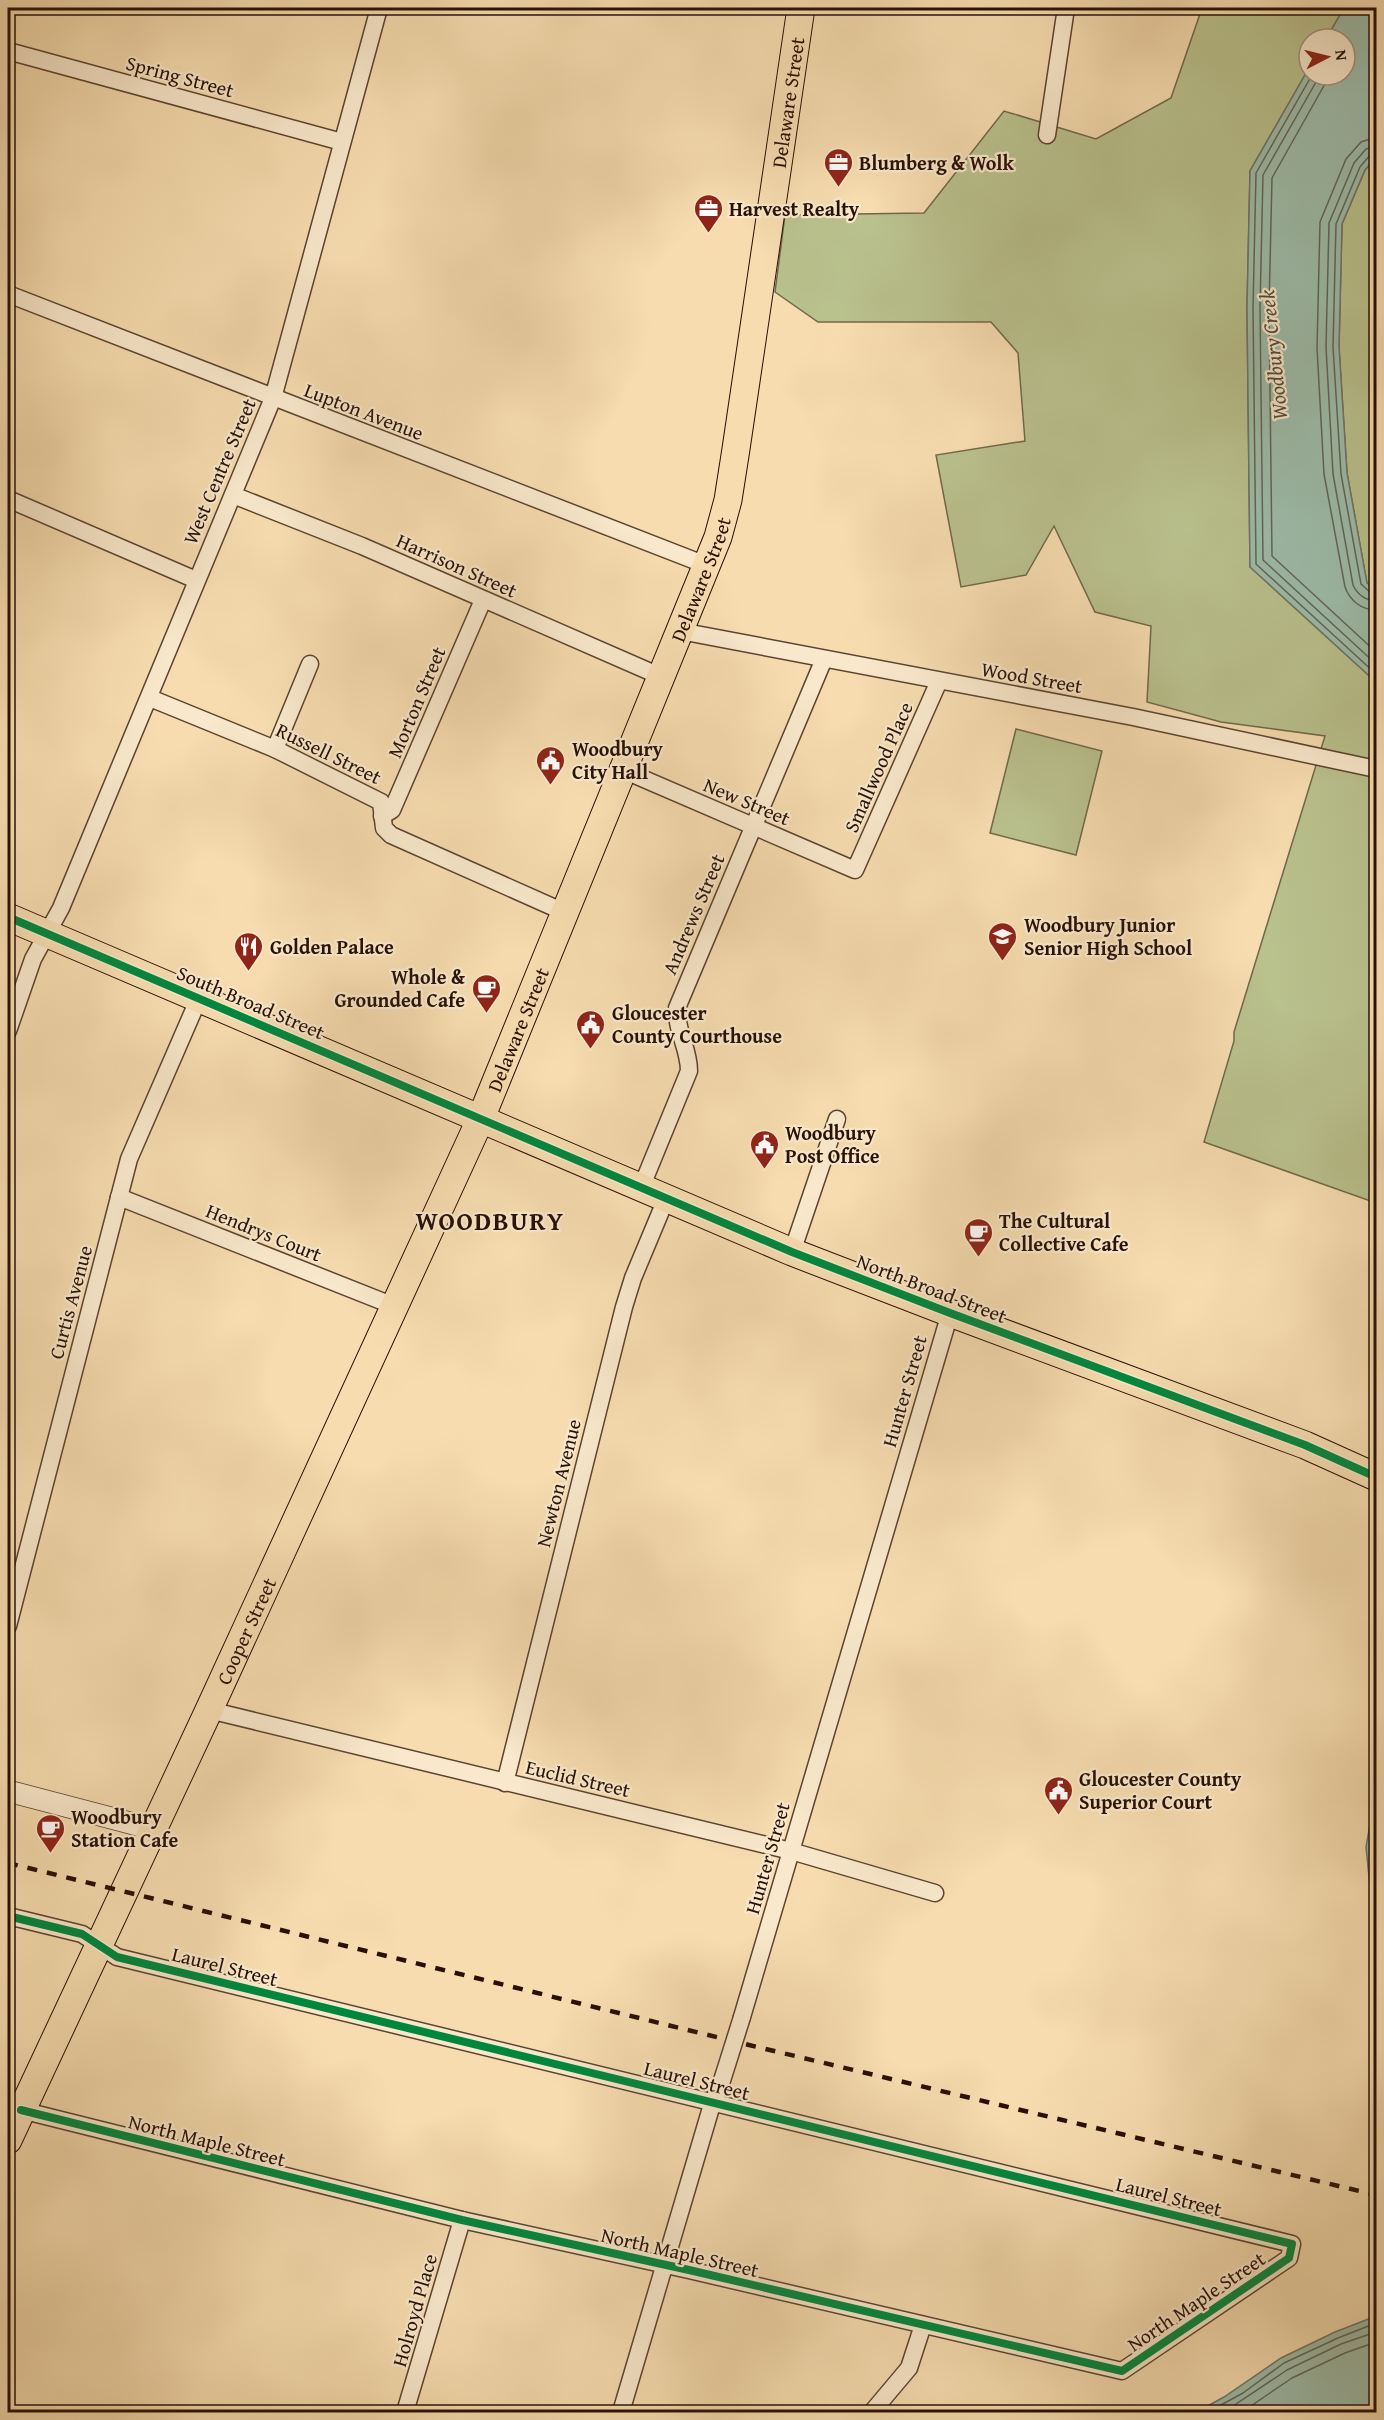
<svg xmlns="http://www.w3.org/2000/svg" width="1384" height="2420" viewBox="0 0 1384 2420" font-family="'Gentium Book Plus',serif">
	<rect width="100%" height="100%" fill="#f6dcaf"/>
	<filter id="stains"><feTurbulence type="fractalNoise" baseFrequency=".00333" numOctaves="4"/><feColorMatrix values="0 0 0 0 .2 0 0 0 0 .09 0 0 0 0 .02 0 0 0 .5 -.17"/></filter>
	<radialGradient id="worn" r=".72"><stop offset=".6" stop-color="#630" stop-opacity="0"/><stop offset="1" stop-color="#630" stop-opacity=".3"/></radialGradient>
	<!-- green -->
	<g fill="#b9c18d" stroke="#70684a" stroke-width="1.5">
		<polygon points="1202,8 1344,8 1326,39 1309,39 1309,68 1250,171 1247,308 1250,567 1376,682 1376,1203 1204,1142 1234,1041 1234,1032 1325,736 1221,722 1147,702 1151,626 1095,612 1054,526 1026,575 961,587 936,455 1025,441 1018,353 991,322 818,322 775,292 785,215 924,213 1004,111 1096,139 1171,98"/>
		<polygon points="1376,157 1376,634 1347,473 1339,347 1342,224 1365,170"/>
		<polygon points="1016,729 1102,751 1076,855 990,833"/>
	</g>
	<!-- water -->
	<g fill="#9dbcaa" stroke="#6e7768" stroke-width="1.5">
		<polygon points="1344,8 1376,8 1376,157 1365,170 1342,224 1339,347 1347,473 1367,583 1376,589 1376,682 1250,567 1247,308 1250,171 1309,68 1309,75 1345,75 1345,39 1326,39"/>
		<polygon points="1376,1776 1376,1945 1366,1847 1375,1796 1373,1778"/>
		<polygon points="1376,2316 1376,2412 1189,2412 1204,2408 1224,2397 1281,2358 1335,2332"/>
	</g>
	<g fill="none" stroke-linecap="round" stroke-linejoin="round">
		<!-- shore -->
		<g stroke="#626658" stroke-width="1.5">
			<polyline points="1312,75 1256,173 1253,308 1256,564 1376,674"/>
			<polyline points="1320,75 1263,175 1260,308 1263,560 1376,664"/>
			<polyline points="1330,75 1272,178 1269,308 1272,556 1376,652"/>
			<path d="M1376,137l-15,5 -15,17 -26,63 -3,126 7,126 21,113c5,14 17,23 31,23"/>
			<path d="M1376,146l-10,3 -12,14 -25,60 -3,124 7,127 20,111c4,9 13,16 23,16"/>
			<polyline points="1376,154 1370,155 1360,167 1336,224 1333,347 1341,474 1361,584 1371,593 1376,594"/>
			<polyline points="1376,1822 1372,1847 1376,1893"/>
			<polyline points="1208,2412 1243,2393 1284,2363 1338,2338 1376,2323"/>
			<polyline points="1224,2412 1287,2370 1341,2344 1376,2332"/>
			<polyline points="1242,2412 1292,2378 1345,2353 1376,2342"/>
		</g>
		<defs>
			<g id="minor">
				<polyline points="8,51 342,142"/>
				<polyline points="1047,135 1066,8"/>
				<polyline points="8,294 706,565"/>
				<polyline points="233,495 362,546 662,677"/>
				<polyline points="8,499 196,580"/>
				<polyline points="680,631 1133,717 1376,769"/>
				<polyline points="150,698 275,749 381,802 384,828 391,835 564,912"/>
				<polyline points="275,749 310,664"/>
				<polyline points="623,770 855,870 939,681"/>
				<polyline points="382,816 392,810 483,600"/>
				<polyline points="8,1031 33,959 61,908 273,398 379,8"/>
				<path d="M641,1188l48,-117c0,-23 -13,-39 -12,-63l147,-349"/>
				<polyline points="119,1197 394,1306"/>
				<polyline points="792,1252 837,1119"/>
				<polyline points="8,1626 129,1159 199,998"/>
				<polyline points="209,1710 791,1851 935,1893"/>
				<polyline points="505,1783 624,1307 633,1278 666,1199"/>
				<polyline points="8,1916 82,1934 117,1957 1292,2244 1289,2258 1122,2371 689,2270 462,2220 21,2110"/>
				<polyline points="742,2017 950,1313"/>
				<polyline points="405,2412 462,2220"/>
				<polyline points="621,2412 713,2101 718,2091"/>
				<polyline points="872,2412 909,2368 923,2325"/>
			</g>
			<polyline id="tertiary" points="8,1791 153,1829"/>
			<g id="primary">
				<polyline points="8,917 792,1252 950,1313 1305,1445 1376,1477"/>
				<path id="s1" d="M8,2140l201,-430 272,-592 237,-581 10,-37 8,-51 65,-441"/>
			</g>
		</defs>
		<!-- minor casing -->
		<use href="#minor" stroke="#5c4330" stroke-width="19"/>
		<!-- tertiary casing -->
		<use href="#tertiary" stroke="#5c4330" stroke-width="23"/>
		<!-- primary casing -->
		<use href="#primary" stroke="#281006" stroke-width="29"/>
		<!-- minor -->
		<use href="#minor" stroke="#f9e8cb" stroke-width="16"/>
		<!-- tertiary -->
		<use href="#tertiary" stroke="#f9e8cb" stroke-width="21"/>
		<!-- primary -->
		<use href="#primary" stroke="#f6dcaf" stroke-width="27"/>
		<!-- rail -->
		<polyline stroke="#281006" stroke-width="4.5" stroke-dasharray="10 10" stroke-linecap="butt" points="8,1863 749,2045 1376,2195"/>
		<defs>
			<polyline id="minor-bridge" points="720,2087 742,2017"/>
		</defs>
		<!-- minor-bridge casing -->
		<use href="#minor-bridge" stroke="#5c4330" stroke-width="19" stroke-linecap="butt"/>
		<!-- minor-bridge -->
		<use href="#minor-bridge" stroke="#f9e8cb" stroke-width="16"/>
		<defs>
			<g id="cycleway">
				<polyline points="8,917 792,1252 950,1313 1305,1445 1376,1477"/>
				<polyline points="8,1916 82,1934 117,1957 1292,2244 1289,2258 1122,2371 689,2270 462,2220 21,2110"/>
			</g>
		</defs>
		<!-- cycleway casing -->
		<use href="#cycleway" stroke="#f9e8cb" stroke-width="11"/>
		<!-- cycleway -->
		<use href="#cycleway" stroke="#00873e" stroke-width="8"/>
	</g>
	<!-- icons -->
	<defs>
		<symbol id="office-pin" viewBox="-11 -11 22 30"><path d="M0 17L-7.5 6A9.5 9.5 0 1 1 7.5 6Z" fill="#8f2418" stroke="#f9e8cb"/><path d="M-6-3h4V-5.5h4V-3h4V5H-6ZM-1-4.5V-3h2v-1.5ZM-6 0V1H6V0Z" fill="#fff"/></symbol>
		<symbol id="civic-pin" viewBox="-11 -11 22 30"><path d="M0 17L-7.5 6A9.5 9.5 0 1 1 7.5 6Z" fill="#8f2418" stroke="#f9e8cb"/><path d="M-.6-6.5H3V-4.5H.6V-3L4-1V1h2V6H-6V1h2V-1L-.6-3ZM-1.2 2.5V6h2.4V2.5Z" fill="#fff"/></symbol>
		<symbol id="school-pin" viewBox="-11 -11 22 30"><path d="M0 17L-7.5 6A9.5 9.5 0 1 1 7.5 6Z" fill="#8f2418" stroke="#f9e8cb"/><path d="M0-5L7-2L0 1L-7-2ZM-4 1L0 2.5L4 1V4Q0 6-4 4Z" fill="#fff"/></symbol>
		<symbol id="restaurant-pin" viewBox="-11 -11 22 30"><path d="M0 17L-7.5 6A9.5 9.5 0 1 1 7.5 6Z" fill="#8f2418" stroke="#f9e8cb"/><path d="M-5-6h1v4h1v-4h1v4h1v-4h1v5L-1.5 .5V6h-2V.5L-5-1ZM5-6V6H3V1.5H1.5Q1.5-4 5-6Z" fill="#fff"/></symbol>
		<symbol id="cafe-pin" viewBox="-11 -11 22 30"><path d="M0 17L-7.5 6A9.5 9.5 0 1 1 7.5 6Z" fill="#8f2418" stroke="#f9e8cb"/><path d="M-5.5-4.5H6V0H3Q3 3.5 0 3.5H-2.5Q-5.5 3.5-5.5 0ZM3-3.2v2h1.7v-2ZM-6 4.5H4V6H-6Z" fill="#fff"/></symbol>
	</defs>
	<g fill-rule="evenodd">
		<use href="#office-pin" x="822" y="146" width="33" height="45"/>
		<use href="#office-pin" x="692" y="192" width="33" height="45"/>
		<use href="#civic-pin" x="534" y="744" width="33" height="45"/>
		<use href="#school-pin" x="986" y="920" width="33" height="45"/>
		<use href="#restaurant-pin" x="232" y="930" width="33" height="45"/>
		<use href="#cafe-pin" x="470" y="972" width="33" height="45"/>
		<use href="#civic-pin" x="574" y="1008" width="33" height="45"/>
		<use href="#civic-pin" x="748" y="1128" width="33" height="45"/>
		<use href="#cafe-pin" x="962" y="1216" width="33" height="45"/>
		<use href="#civic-pin" x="1042" y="1774" width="33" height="45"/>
		<use href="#cafe-pin" x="34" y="1812" width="33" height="45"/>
	</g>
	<g text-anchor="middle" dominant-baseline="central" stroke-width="4.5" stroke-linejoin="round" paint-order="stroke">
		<!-- street labels -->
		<g font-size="20" fill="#281006" stroke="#f9e8cb">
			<text transform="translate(180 76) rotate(15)">Spring Street</text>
			<text stroke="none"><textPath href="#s1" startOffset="2194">Delaware Street</textPath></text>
			<text transform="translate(364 411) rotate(21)">Lupton Avenue</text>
			<text transform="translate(219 471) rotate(-67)">West Centre Street</text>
			<text transform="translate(457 565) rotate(24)">Harrison Street</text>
			<text stroke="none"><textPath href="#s1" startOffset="1708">Delaware Street</textPath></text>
			<text transform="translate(1032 677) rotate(10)">Wood Street</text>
			<text transform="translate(416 702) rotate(-67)">Morton Street</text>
			<text transform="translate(329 753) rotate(26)">Russell Street</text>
			<text transform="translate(878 767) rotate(-66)">Smallwood Place</text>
			<text transform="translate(747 801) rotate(23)">New Street</text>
			<text transform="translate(693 914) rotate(-67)">Andrews Street</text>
			<text transform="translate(251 1002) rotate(23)">South Broad Street</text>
			<text stroke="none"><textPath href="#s1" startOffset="1222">Delaware Street</textPath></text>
			<text transform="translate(264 1232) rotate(22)">Hendrys Court</text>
			<text transform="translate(932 1288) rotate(21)">North Broad Street</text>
			<text transform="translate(70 1302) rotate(-75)">Curtis Avenue</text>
			<text transform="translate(904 1391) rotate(-74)">Hunter Street</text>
			<text transform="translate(558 1483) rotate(-76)">Newton Avenue</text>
			<text stroke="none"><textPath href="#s1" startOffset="562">Cooper Street</textPath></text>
			<text transform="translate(578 1778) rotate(13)">Euclid Street</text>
			<text transform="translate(767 1858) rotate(-74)">Hunter Street</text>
			<text transform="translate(225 1966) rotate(14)">Laurel Street</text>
			<text transform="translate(697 2080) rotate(14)">Laurel Street</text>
			<text transform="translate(207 2140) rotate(14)">North Maple Street</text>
			<text transform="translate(1169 2196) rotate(14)">Laurel Street</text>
			<text transform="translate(680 2252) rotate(13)">North Maple Street</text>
			<text transform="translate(1196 2301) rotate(-34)">North Maple Street</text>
			<text transform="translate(414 2310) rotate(-74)">Holroyd Place</text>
		</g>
		<!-- poi labels -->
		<g font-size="20" font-weight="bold" fill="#281006" stroke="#f9e8cb" text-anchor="start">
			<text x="859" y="162">Blumberg &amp; Wolk</text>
			<text x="729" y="208">Harvest Realty</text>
			<text x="572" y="748">Woodbury<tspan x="572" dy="23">City Hall</tspan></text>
			<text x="1024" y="924">Woodbury Junior<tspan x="1024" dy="23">Senior High School</tspan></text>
			<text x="270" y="946">Golden Palace</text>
			<text x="465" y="976" text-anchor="end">Whole &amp;<tspan x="465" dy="23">Grounded Cafe</tspan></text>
			<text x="612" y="1012">Gloucester<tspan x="612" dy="23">County Courthouse</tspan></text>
			<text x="785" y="1132">Woodbury<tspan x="785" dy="23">Post Office</tspan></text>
			<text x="999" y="1220">The Cultural<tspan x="999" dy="23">Collective Cafe</tspan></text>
			<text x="1079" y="1778">Gloucester County<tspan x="1079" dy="23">Superior Court</tspan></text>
			<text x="71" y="1816">Woodbury<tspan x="71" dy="23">Station Cafe</tspan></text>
		</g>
		<!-- water labels -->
		<g font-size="21" font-style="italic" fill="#514c3f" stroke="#f9e8cb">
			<text transform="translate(1273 355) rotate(-96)">Woodbury Creek</text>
		</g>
		<!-- district labels -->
		<g font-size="26" font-weight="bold" letter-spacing="1.5" fill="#281006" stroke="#f9e8cb">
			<text x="490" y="1220">WOODBURY</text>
		</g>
	</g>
	<!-- margin -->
	<rect width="1384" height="2420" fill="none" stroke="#f6dcaf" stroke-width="30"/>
	<rect x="9" y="9" width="1366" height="2402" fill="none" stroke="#281006" stroke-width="3"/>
	<rect x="15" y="15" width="1354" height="2390" fill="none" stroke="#281006" stroke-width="1.5"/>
	<!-- north arrow -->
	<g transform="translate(1327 57) rotate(83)"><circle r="28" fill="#f9e8cb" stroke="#a5927c" stroke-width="1.5"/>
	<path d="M0-4.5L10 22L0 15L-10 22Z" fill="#8f2418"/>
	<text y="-9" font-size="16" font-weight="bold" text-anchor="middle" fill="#281006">N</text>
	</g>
	<rect width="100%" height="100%" filter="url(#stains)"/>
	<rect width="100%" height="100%" fill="url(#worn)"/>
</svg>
